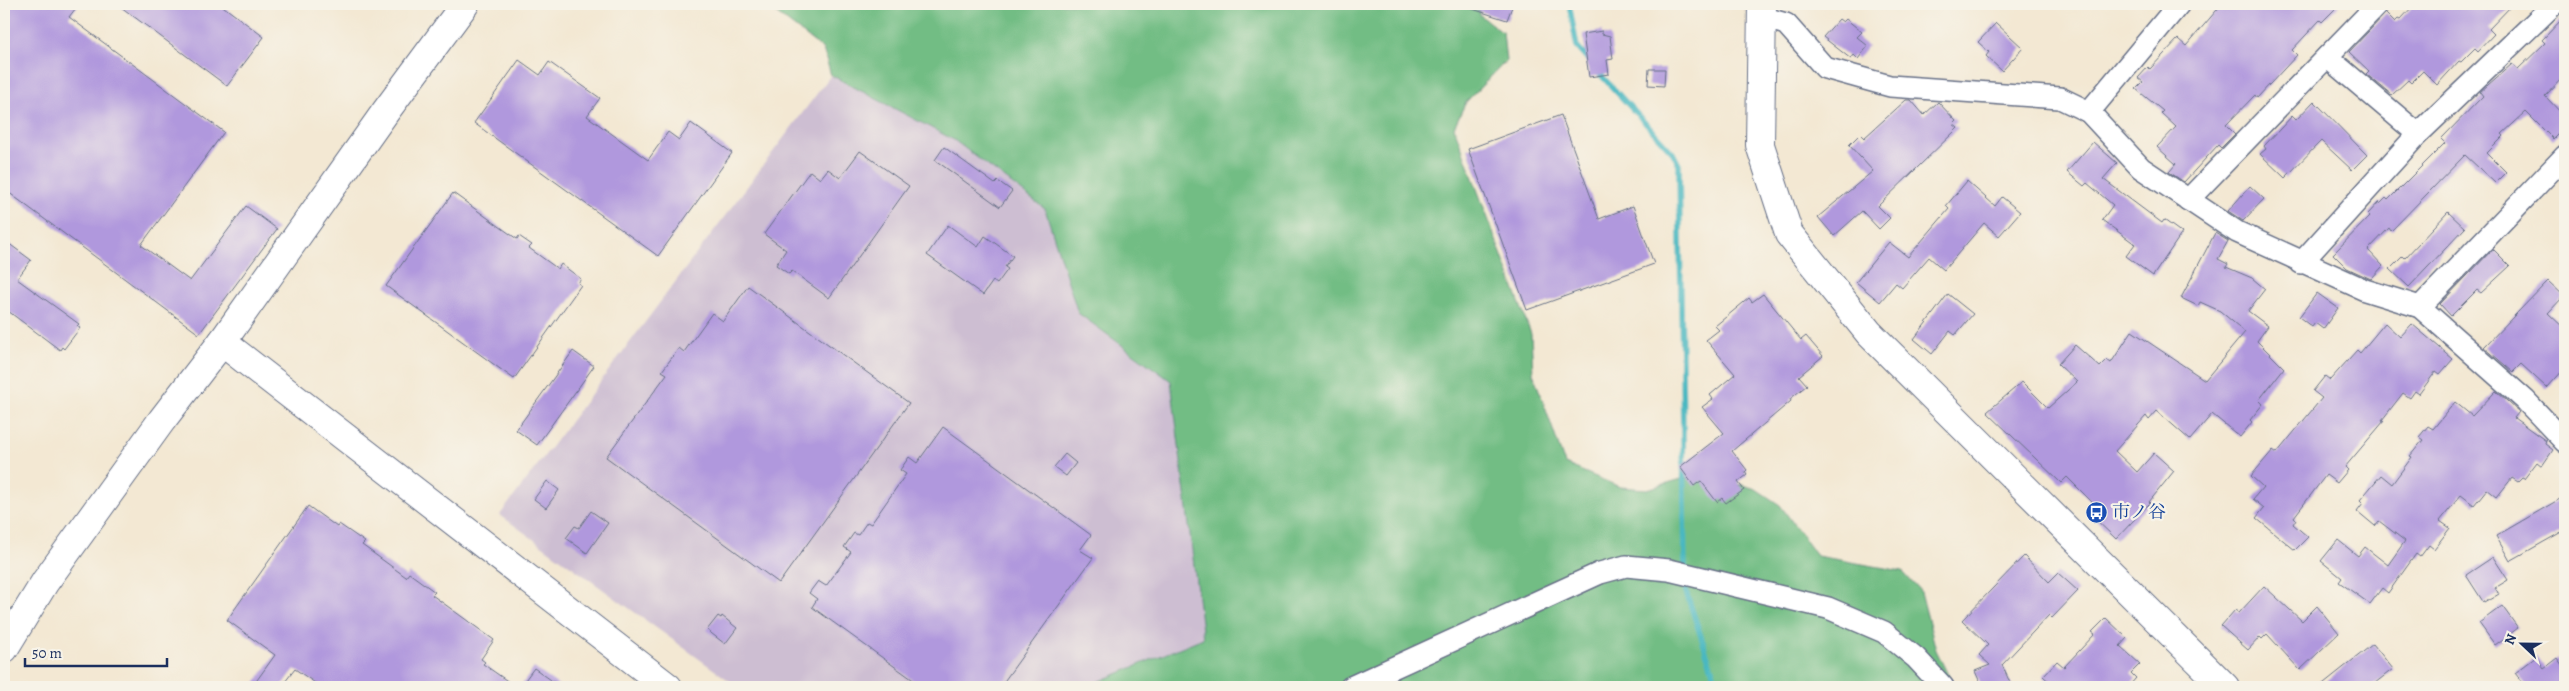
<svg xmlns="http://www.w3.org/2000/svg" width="2569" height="691" viewBox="0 0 2569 691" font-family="Alegreya,'Noto Serif JP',serif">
	<rect width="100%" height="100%" fill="#f7f3e8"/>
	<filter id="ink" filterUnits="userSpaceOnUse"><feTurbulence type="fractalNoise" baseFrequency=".02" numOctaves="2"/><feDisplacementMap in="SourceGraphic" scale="10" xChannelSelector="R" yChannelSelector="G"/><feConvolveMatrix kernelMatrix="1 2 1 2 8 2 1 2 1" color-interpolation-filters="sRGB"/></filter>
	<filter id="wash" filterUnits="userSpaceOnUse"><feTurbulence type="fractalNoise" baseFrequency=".0096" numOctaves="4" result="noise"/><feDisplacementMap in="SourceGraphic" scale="20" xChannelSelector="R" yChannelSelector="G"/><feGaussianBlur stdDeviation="1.12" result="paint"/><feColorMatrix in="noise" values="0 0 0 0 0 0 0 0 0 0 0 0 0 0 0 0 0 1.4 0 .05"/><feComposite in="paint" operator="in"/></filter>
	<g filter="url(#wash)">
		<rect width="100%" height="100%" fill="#f3e8d3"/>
		<!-- industrial -->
		<polygon fill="#cdbed2" points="831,75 954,140 1045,209 1078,313 1171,381 1203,638 1086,687 738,687 500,515"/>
		<!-- forest -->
		<polygon fill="#72bd84" stroke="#467671" points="764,4 1477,4 1480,15 1503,33 1506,61 1466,102 1454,127 1531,334 1533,373 1565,464 1620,487 1647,489 1702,473 1756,489 1780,505 1817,556 1902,571 1921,592 1936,650 1954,687 1086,687 1203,638 1171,381 1078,313 1045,209 954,140 831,75 823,49"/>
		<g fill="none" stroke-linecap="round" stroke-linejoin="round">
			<!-- stream -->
			<g stroke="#49b8c1" stroke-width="5.5">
				<polyline points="1569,4 1577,47 1591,63"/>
				<polyline points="1597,71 1673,153 1679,165 1685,570"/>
				<polyline points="1685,579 1686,592 1718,687"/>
			</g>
		</g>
		<g id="blocks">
			<!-- building -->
			<g fill="#b098dd">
				<polygon points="4,4 79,4 69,17 224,132 141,245 190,281 246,206 277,229 199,334 4,189"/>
				<polygon points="117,4 220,4 264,37 227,86"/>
				<polygon points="1466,4 1513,4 1507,20 1466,7"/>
				<polygon points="2222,4 2340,4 2322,22 2320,20 2292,50 2297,55 2257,98 2255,95 2226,125 2235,134 2221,148 2218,145 2184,182 2169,172 2176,164 2157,147 2176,127 2161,113 2163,111 2136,89 2143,82 2138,78 2148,67 2150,69 2178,39 2186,46"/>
				<polygon points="2415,4 2513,4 2489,29 2494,34 2478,51 2475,48 2461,62 2459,61 2437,85 2423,71 2411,83 2408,80 2392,95 2366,74 2369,71 2349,52 2386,13 2395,22 2398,19 2400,20"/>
				<polygon points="2565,16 2565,75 2545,96 2565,117 2565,127 2553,139 2526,112 2502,134 2504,136 2487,153 2506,172 2495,183 2465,155 2391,231 2389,228 2368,250 2383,266 2371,279 2347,268 2333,254 2370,216 2368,214 2379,202 2380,204 2386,198 2388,200 2445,143 2441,139 2483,96 2480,92 2512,64 2518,69 2545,43 2542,40"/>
				<polygon points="1839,19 1843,22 1846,19 1862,32 1857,37 1868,46 1858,59 1854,55 1851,59 1823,37"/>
				<polygon points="1996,23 2023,48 2002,71 1986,56 1989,52 1978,42"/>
				<polygon points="1602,31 1602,34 1610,36 1613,59 1607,60 1609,74 1589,77 1583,34"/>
				<polygon points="519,60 540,75 549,62 600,98 587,116 648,160 668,132 679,140 691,123 732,153 658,256 474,123"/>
				<polygon points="1649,69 1665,69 1664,86 1648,85"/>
				<polygon points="1906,100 1911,100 1924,115 1938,102 1956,121 1953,124 1958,128 1878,206 1890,218 1879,229 1862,211 1834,236 1818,217 1873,171 1849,145 1860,134 1864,138"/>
				<polygon points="2314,101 2367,155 2352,170 2321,141 2285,178 2260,154 2266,149 2264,146 2280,129 2292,116 2296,120"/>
				<polygon points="1561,115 1599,219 1633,206 1654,264 1527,310 1468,149"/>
				<polygon points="2093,142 2117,163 2103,179 2162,223 2164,220 2182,233 2153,276 2126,256 2135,244 2102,220 2113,205 2087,183 2084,186 2067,172"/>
				<polygon points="944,147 995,184 998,181 1012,191 1000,207 935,160"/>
				<polygon points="860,151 909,186 829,298 792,271 789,274 776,265 786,250 764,234 810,171 820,179 828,169 840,178"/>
				<polygon points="1967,181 1995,206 2002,197 2020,212 1999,236 1984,223 1944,270 1929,257 1902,288 1896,283 1880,302 1856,282 1889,242 1908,257 1949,209 1946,206"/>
				<polygon points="2250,186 2264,199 2243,221 2228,211"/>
				<polygon points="453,193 517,239 519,236 532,245 529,248 558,269 561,264 581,279 578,283 581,285 514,379 386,286"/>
				<polygon points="2448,212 2465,228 2409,287 2390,269 2403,256 2405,258"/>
				<polygon points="948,225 978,247 985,236 1013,256 1005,267 1008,269 997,284 993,281 983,295 927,255"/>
				<polygon points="2215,233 2228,241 2218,259 2228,264 2226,267 2252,278 2265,289 2248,311 2268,326 2257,341 2284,368 2259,400 2263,404 2250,420 2252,422 2240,437 2212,414 2190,440 2157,411 2149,420 2146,416 2115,451 2137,472 2154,453 2174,471 2149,502 2150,503 2116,539 2091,515 2097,507 2067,477 2061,483 1987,412 2022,382 2048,408 2077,382 2058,364 2075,345 2100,367 2107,360 2111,363 2132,331 2205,380 2245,332 2220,311 2200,302 2198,306 2181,298"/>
				<polygon points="4,240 31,260 17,279 79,324 77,326 80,328 64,349 62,347 60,350 4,308"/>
				<polygon points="2493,249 2510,266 2481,293 2477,290 2451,316 2440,304"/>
				<polygon points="2548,281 2564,296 2548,313 2565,329 2565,368 2547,388 2521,364 2513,372 2484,347"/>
				<polygon points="748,286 909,403 779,583 606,457 667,374 662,371 679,348 684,352 712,313 723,321"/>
				<polygon points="2317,293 2338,308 2323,329 2315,323 2312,327 2299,317"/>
				<polygon points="1763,294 1801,340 1806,336 1823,356 1799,376 1807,385 1790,399 1791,401 1732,451 1747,470 1745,472 1747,475 1738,482 1744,490 1726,503 1722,498 1717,502 1701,481 1694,486 1680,467 1724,433 1702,407 1713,399 1710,395 1735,374 1706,340 1719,330 1715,326 1749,298 1752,302"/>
				<polygon points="1948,294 1973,314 1955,335 1950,331 1932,354 1914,339"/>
				<polygon points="2385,323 2400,337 2412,324 2453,359 2440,374 2436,371 2419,394 2415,391 2410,398 2403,393 2382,420 2384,421 2345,467 2348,470 2337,483 2326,475 2294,517 2296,519 2293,524 2308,537 2295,550 2256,518 2264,508 2253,499 2263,487 2251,476 2273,450 2277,453 2322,398 2313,391 2325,376 2330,380 2357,350 2360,353"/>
				<polygon points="573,351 594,366 537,445 516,430"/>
				<polygon points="2496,391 2519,412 2514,418 2546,441 2545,444 2553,450 2542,466 2537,462 2524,479 2522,478 2518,482 2512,478 2497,497 2487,489 2474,505 2461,495 2440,521 2450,528 2434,549 2429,545 2420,557 2416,554 2388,593 2382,588 2370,604 2339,582 2342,578 2321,561 2338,540 2358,556 2365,547 2388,565 2405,541 2379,521 2375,526 2357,511 2363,503 2360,500 2381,475 2392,484 2412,457 2410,456 2423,440 2419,437 2428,426 2433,429 2455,402 2472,416"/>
				<polygon points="943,427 1091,535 1080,550 1093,558 1000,687 923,687 812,607 817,599 809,593 818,581 826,586 851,552 844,547 854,533 858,535 867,522 871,524 906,474 900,470 909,457 917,463"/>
				<polygon points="1065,454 1076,463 1066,476 1054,467"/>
				<polygon points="547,481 559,490 546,508 534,499"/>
				<polygon points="2565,496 2565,530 2510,561 2496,536"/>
				<polygon points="308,506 337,527 339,524 365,542 362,545 406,577 409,573 435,592 432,595 494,640 481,659 485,662 483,664 516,687 321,687 295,669 281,687 252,687 275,655 227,620"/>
				<polygon points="591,511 608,523 587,553 566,538 575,526 579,528"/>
				<polygon points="2024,556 2049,582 2058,573 2078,591 2052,618 2049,615 2002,665 2012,687 1982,687 1975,671 1990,665 1979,655 1988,645 1962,620"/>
				<polygon points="2493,557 2508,580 2495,588 2499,594 2484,603 2466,575"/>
				<polygon points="2264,586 2302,621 2317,606 2339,633 2300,670 2267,634 2262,639 2260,637 2248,650 2221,626 2235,610 2239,613"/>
				<polygon points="2502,606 2518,628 2495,645 2479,623"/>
				<polygon points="718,616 721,618 722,616 737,628 725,644 707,630"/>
				<polygon points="2106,618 2127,638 2120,646 2140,664 2131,673 2136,678 2128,687 2055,687 2043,676 2057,661 2064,667 2095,634 2092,632"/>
				<polygon points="2373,644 2393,669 2370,687 2319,687"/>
				<polygon points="2536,657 2544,668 2557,658 2565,669 2565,687 2526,687 2515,673"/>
				<polygon points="534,668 561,687 520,687"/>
			</g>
		</g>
	</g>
	<g filter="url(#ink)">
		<use href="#blocks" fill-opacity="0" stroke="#677087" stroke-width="1"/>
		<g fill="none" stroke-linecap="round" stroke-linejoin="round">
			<defs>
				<g id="minor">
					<polyline points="1761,17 1786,24 1825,68 1890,86 2060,98 2089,112 2141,168 2237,232 2365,290 2420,307 2525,400 2565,442"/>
					<polyline points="2327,57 2418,134"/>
					<polyline points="2089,112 2179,4"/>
					<polyline points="2188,200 2378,4"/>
					<polyline points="2301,263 2418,134 2554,4"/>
					<polyline points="2420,307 2565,156"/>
					<polyline points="1351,687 1600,573 1626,566 1669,570 1828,608 1884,632 1916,658 1943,687"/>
				</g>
				<g id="tertiary">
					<polyline points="1762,4 1760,145 1789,234 1869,333 2225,687"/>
					<polyline points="222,342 668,687"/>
					<polyline points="4,649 45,582 162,420 222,342 386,111 465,4"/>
				</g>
			</defs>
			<!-- minor casing -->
			<use href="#minor" stroke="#677087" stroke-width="24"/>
			<!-- tertiary casing -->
			<use href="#tertiary" stroke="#677087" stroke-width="30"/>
			<!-- minor -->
			<use href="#minor" stroke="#fff" stroke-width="21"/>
			<!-- tertiary -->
			<use href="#tertiary" stroke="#fff" stroke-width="28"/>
		</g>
	</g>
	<!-- icons -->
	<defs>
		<symbol id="bus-disc" viewBox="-11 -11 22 22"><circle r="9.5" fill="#1a4fb4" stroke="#f7f3e8"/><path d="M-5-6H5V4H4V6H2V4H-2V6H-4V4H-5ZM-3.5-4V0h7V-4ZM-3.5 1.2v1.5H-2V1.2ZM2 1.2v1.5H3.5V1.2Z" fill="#fff"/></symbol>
	</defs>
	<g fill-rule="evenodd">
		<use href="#bus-disc" x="2084" y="500" width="25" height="25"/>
	</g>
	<g text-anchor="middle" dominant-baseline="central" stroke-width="4.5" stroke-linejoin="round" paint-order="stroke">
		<!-- transit labels -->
		<g font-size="18" fill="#164399" stroke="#f7f3e8" text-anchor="start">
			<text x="2112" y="512">市ノ谷</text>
		</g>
	</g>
	<!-- margin -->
	<rect width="2569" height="691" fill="none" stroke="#f7f3e8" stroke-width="20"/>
	<!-- north arrow -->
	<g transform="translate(2522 644) rotate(292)" stroke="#f7f3e8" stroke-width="4" paint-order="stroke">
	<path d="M0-4L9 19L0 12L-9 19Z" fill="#1b2f5e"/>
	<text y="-8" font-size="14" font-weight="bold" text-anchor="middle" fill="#1b2f5e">N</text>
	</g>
	<!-- scale -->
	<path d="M25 658v8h142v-8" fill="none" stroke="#1b2f5e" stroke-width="2.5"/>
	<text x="32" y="658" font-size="15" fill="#1b2f5e" stroke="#f7f3e8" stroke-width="4" paint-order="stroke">50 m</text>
</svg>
